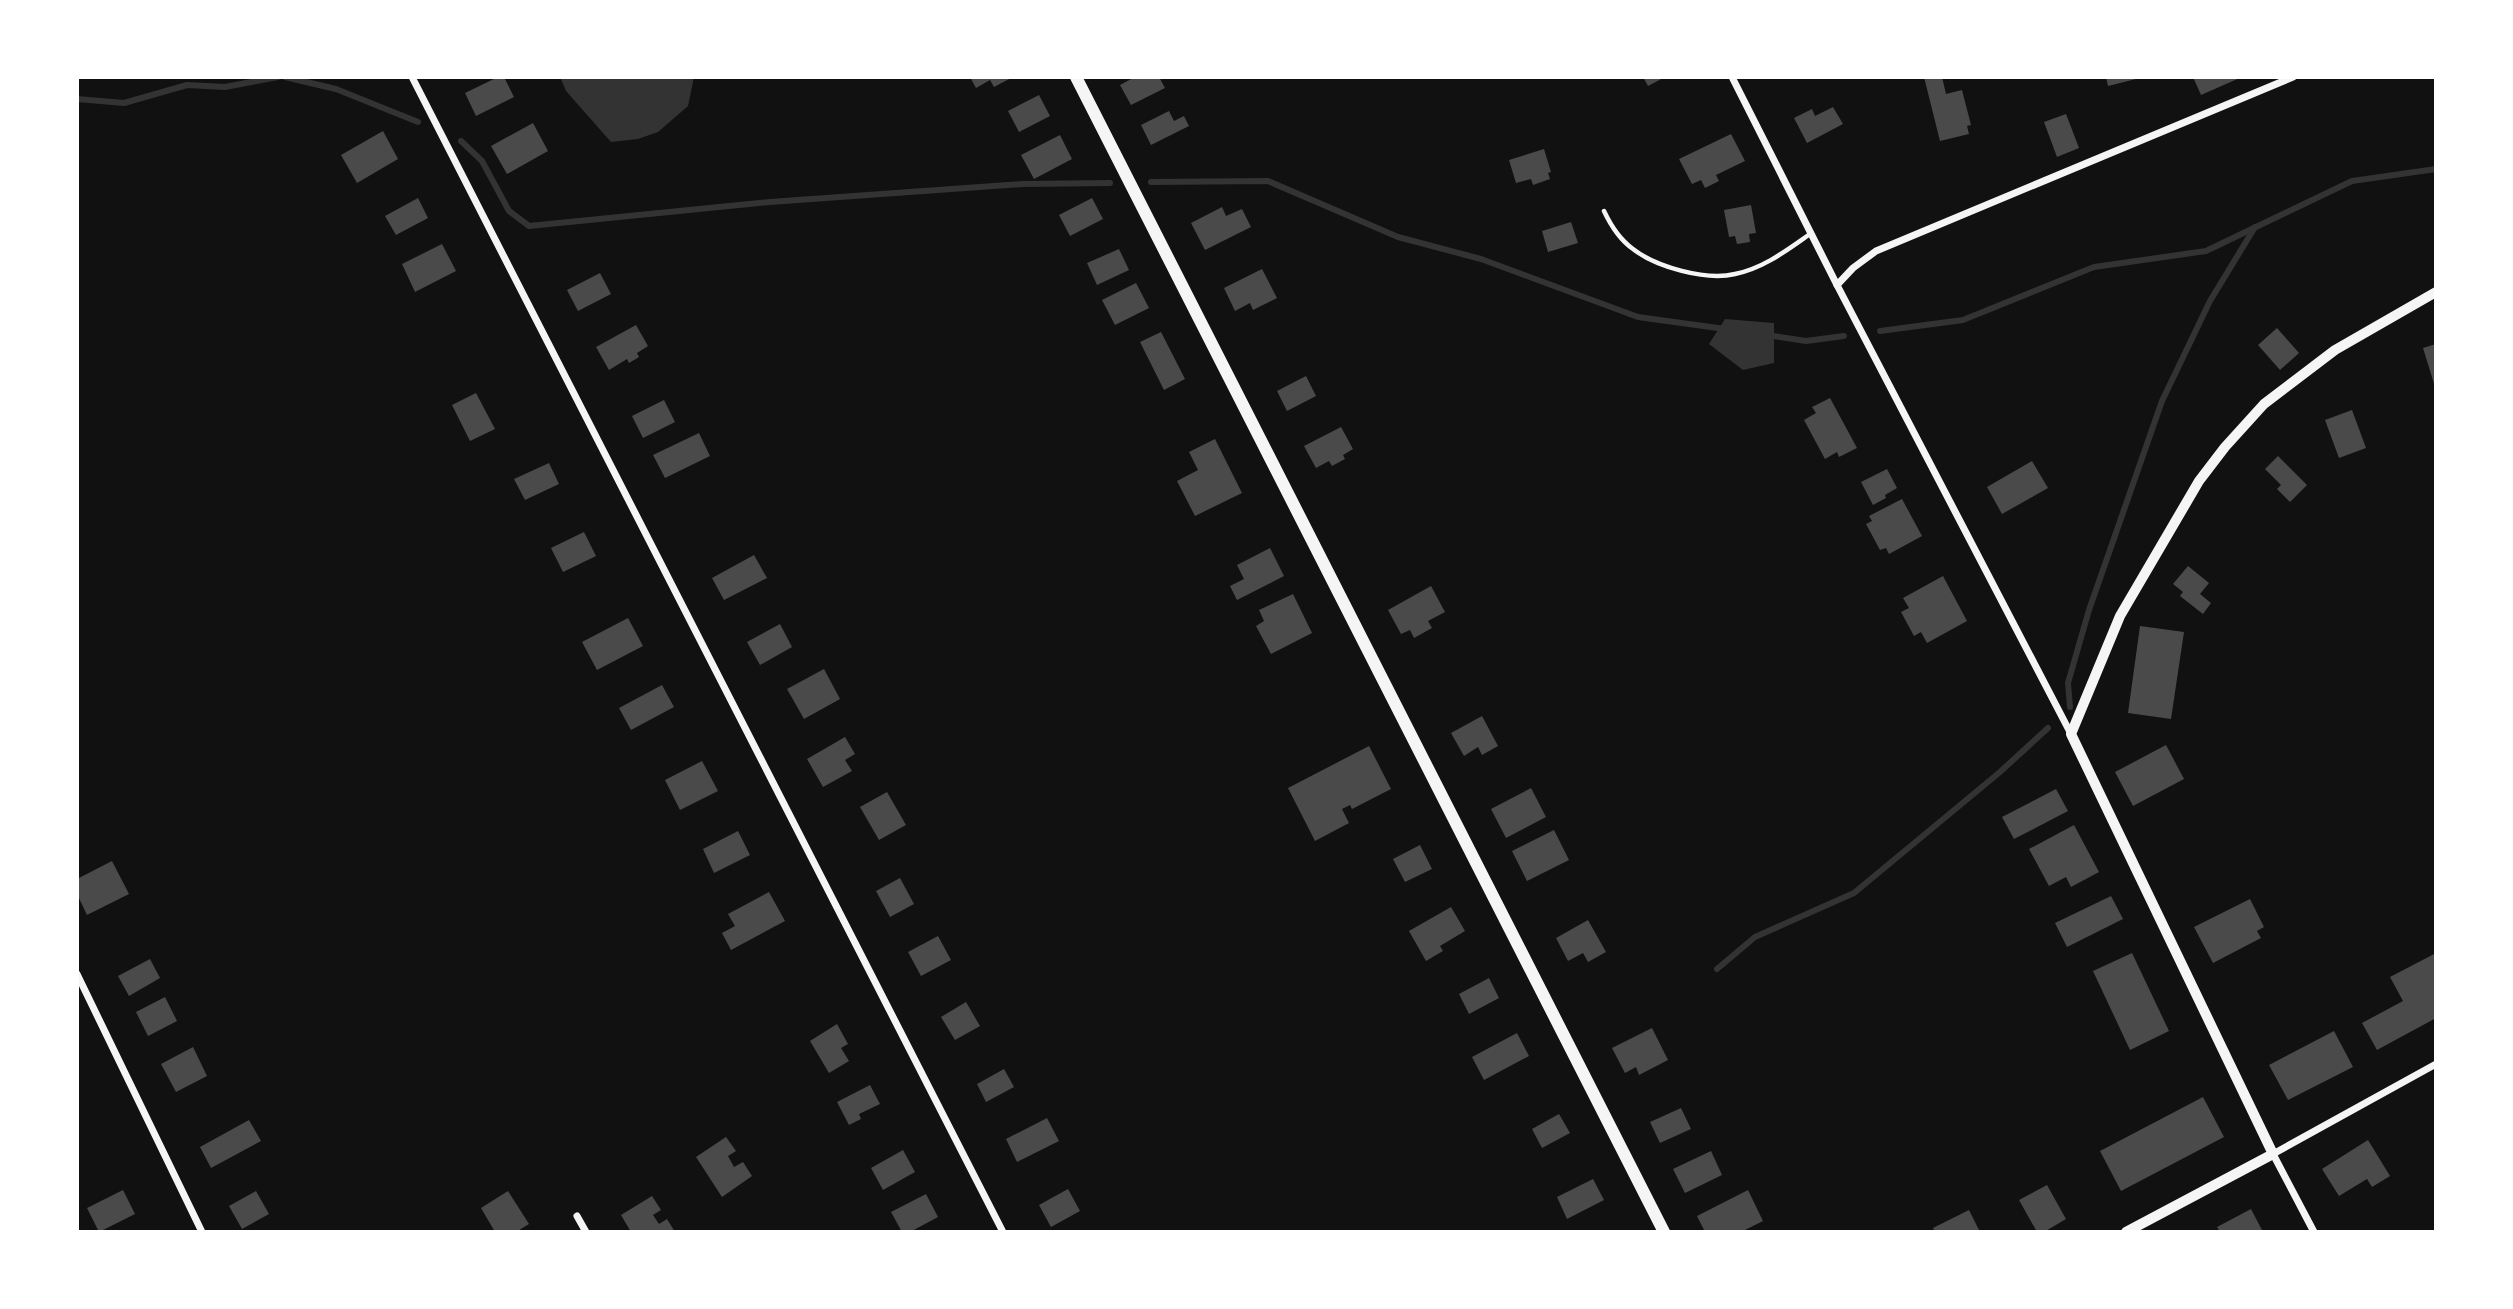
<svg xmlns="http://www.w3.org/2000/svg" width="2513" height="1309" viewBox="0 0 2513 1309" font-family="Rubik,sans-serif">
	<rect width="100%" height="100%" fill="#111"/>
	<!-- water -->
	<g fill="#333">
		<polygon points="560,77 694,77 688,106 658,132 638,139 611,142 566,91"/>
		<polygon points="1725,319 1774,323 1774,363 1743,370 1709,344"/>
	</g>
	<g fill="none" stroke-linecap="round" stroke-linejoin="round">
		<!-- stream -->
		<g stroke="#333" stroke-width="6">
			<polyline points="285,77 336,89 418,122"/>
			<polyline points="77,99 124,103 187,85 225,87 278,77"/>
			<polyline points="461,141 482,161 509,211 529,226 770,202 1023,184 1110,183"/>
			<polyline points="1151,182 1268,181 1398,237 1481,259 1638,317 1725,329"/>
			<polyline points="1880,331 1963,320 2094,267 2206,251 2352,181 2436,169"/>
			<polyline points="1767,335 1806,341 1844,336"/>
			<polyline points="2070,707 2068,683 2089,610 2162,401 2210,301 2255,227"/>
			<polyline points="1717,969 1755,937 1854,893 2000,772 2048,728"/>
		</g>
	</g>
	<!-- building -->
	<g fill="#4a4a4a">
		<polygon points="498,77 504,77 514,97 476,116 465,93"/>
		<polygon points="970,77 1013,77 994,87 990,80 976,88"/>
		<polygon points="1135,77 1159,77 1165,88 1131,105 1120,85"/>
		<polygon points="1643,77 1665,77 1648,86"/>
		<polygon points="1924,77 1942,77 1946,94 1962,90 1971,125 1967,126 1969,134 1940,141"/>
		<polygon points="2106,77 2140,77 2140,78 2108,86"/>
		<polygon points="2193,77 2242,77 2201,95"/>
		<polygon points="1039,95 1050,116 1019,132 1008,111"/>
		<polygon points="1833,107 1843,124 1807,143 1794,118 1812,109 1815,116"/>
		<polygon points="1169,111 1174,121 1184,116 1189,126 1151,145 1141,125"/>
		<polygon points="2066,114 2079,148 2057,157 2044,122"/>
		<polygon points="533,123 548,151 507,174 491,146"/>
		<polygon points="383,131 398,159 357,183 341,155"/>
		<polygon points="1731,134 1745,161 1716,175 1719,181 1705,188 1701,180 1692,184 1679,159"/>
		<polygon points="1060,135 1072,159 1034,179 1021,155"/>
		<polygon points="1544,149 1551,172 1548,173 1550,179 1533,185 1531,179 1516,183 1509,160"/>
		<polygon points="418,198 428,218 396,235 385,216"/>
		<polygon points="1092,198 1103,219 1070,236 1059,215"/>
		<polygon points="1751,205 1756,233 1749,234 1750,242 1737,244 1735,236 1729,237 1724,210"/>
		<polygon points="1222,207 1226,216 1242,209 1251,227 1205,250 1191,223"/>
		<polygon points="1571,222 1578,243 1548,252 1542,231"/>
		<polygon points="442,244 456,271 415,292 402,264"/>
		<polygon points="1119,249 1129,270 1097,285 1087,263"/>
		<polygon points="1262,269 1277,298 1253,310 1250,303 1235,311 1224,288"/>
		<polygon points="600,273 611,294 578,311 567,290"/>
		<polygon points="1136,283 1149,308 1115,325 1102,300"/>
		<polygon points="636,325 648,346 637,353 639,357 629,363 627,359 609,370 596,347"/>
		<polygon points="2277,328 2299,353 2280,370 2258,345"/>
		<polygon points="1161,332 1185,379 1164,390 1140,342"/>
		<polygon points="2436,344 2436,387 2435,387 2423,348"/>
		<polygon points="1306,376 1316,396 1287,411 1277,391"/>
		<polygon points="476,393 495,429 470,441 452,405"/>
		<polygon points="1830,398 1857,448 1839,457 1837,452 1825,459 1804,420 1816,413 1812,407"/>
		<polygon points="664,400 675,422 643,438 632,416"/>
		<polygon points="2352,410 2366,448 2339,458 2325,420"/>
		<polygon points="1341,427 1353,449 1343,455 1345,459 1332,466 1329,461 1316,468 1304,446"/>
		<polygon points="699,433 710,456 665,478 653,455"/>
		<polygon points="1215,439 1242,493 1195,516 1177,481 1198,470 1189,452"/>
		<polygon points="2278,456 2307,485 2290,502 2277,489 2281,485 2265,469"/>
		<polygon points="2032,461 2048,488 2002,514 1987,487"/>
		<polygon points="549,463 559,484 525,500 514,479"/>
		<polygon points="1887,469 1897,488 1885,495 1886,498 1873,505 1861,482"/>
		<polygon points="1902,499 1922,536 1889,554 1886,548 1880,550 1866,524 1872,521 1869,516"/>
		<polygon points="584,532 596,556 563,572 551,548"/>
		<polygon points="1270,548 1284,576 1237,600 1230,586 1244,579 1237,565"/>
		<polygon points="754,555 767,578 724,600 712,578"/>
		<polygon points="2188,566 2209,583 2200,594 2211,603 2203,614 2180,596 2183,592 2173,584"/>
		<polygon points="1943,576 1967,621 1927,643 1921,632 1914,636 1901,612 1909,608 1903,598"/>
		<polygon points="1431,586 1445,612 1428,621 1432,628 1414,638 1410,630 1401,634 1388,610"/>
		<polygon points="1293,594 1312,633 1271,654 1256,626 1264,621 1259,610"/>
		<polygon points="628,618 643,646 597,670 582,642"/>
		<polygon points="780,624 792,647 760,665 747,642"/>
		<polygon points="2140,626 2184,632 2171,719 2128,713"/>
		<polygon points="824,669 840,699 804,719 787,689"/>
		<polygon points="662,685 674,707 631,730 619,708"/>
		<polygon points="1482,716 1498,746 1482,755 1478,747 1464,756 1451,733"/>
		<polygon points="845,737 855,754 845,760 852,771 823,787 807,759"/>
		<polygon points="2166,745 2184,779 2133,806 2115,772"/>
		<polygon points="1369,746 1391,789 1352,809 1350,805 1342,809 1349,823 1315,841 1288,788"/>
		<polygon points="702,761 718,791 680,810 665,780"/>
		<polygon points="1531,788 1546,817 1506,838 1491,809"/>
		<polygon points="2056,789 2068,811 2014,839 2002,817"/>
		<polygon points="887,792 906,825 879,840 860,807"/>
		<polygon points="2074,825 2099,872 2071,887 2066,877 2049,886 2029,849"/>
		<polygon points="1554,830 1569,860 1527,881 1512,851"/>
		<polygon points="738,831 750,855 714,873 703,849"/>
		<polygon points="1420,845 1432,869 1405,882 1393,859"/>
		<polygon points="112,861 129,894 87,915 77,894 77,879"/>
		<polygon points="900,878 914,904 890,917 876,891"/>
		<polygon points="769,892 785,921 731,950 722,933 735,926 728,914"/>
		<polygon points="2111,896 2123,919 2067,947 2055,923"/>
		<polygon points="2250,899 2264,927 2257,931 2261,938 2213,963 2194,927"/>
		<polygon points="1451,907 1465,931 1440,946 1443,951 1426,961 1409,931"/>
		<polygon points="1588,920 1606,952 1588,962 1583,953 1568,961 1556,938"/>
		<polygon points="938,936 951,960 921,976 908,952"/>
		<polygon points="2132,953 2169,1031 2130,1050 2093,971"/>
		<polygon points="2436,953 2436,1018 2377,1050 2362,1023 2403,1001 2390,977"/>
		<polygon points="150,959 160,978 129,996 118,976"/>
		<polygon points="1489,978 1499,998 1469,1014 1459,994"/>
		<polygon points="165,997 177,1021 148,1036 136,1012"/>
		<polygon points="966,1002 980,1026 955,1040 941,1017"/>
		<polygon points="837,1024 848,1044 841,1048 849,1061 829,1073 810,1041"/>
		<polygon points="1652,1028 1668,1060 1639,1075 1636,1067 1625,1073 1612,1048"/>
		<polygon points="2334,1031 2353,1067 2288,1100 2269,1065"/>
		<polygon points="1517,1033 1529,1056 1484,1080 1472,1057"/>
		<polygon points="193,1047 207,1076 176,1092 161,1064"/>
		<polygon points="1004,1069 1014,1087 986,1102 977,1084"/>
		<polygon points="870,1085 880,1104 859,1114 861,1119 849,1125 837,1102"/>
		<polygon points="2203,1097 2224,1137 2121,1191 2100,1151"/>
		<polygon points="1681,1108 1691,1129 1660,1143 1650,1122"/>
		<polygon points="1559,1114 1570,1133 1542,1148 1532,1129"/>
		<polygon points="1047,1118 1059,1141 1017,1162 1006,1139"/>
		<polygon points="249,1120 261,1141 211,1168 200,1147"/>
		<polygon points="726,1137 736,1151 728,1156 734,1167 743,1162 752,1176 722,1197 696,1157"/>
		<polygon points="2368,1140 2390,1176 2372,1187 2367,1179 2339,1196 2322,1169"/>
		<polygon points="903,1150 915,1172 883,1190 871,1168"/>
		<polygon points="1711,1151 1722,1175 1685,1193 1673,1169"/>
		<polygon points="1593,1179 1604,1200 1567,1219 1557,1197"/>
		<polygon points="2047,1185 2066,1219 2044,1232 2037,1232 2019,1200"/>
		<polygon points="1068,1189 1080,1211 1051,1227 1039,1205"/>
		<polygon points="123,1190 135,1214 99,1232 87,1208"/>
		<polygon points="1748,1190 1763,1221 1741,1232 1705,1232 1697,1216"/>
		<polygon points="256,1191 269,1214 242,1229 229,1206"/>
		<polygon points="508,1191 529,1224 516,1232 495,1232 481,1208"/>
		<polygon points="926,1194 938,1217 910,1232 902,1232 891,1212"/>
		<polygon points="652,1196 661,1210 653,1215 659,1224 667,1219 675,1232 631,1232 621,1215"/>
		<polygon points="2251,1209 2263,1232 2220,1232 2217,1227"/>
		<polygon points="1969,1210 1980,1232 1935,1232 1933,1228"/>
	</g>
	<g fill="none" stroke-linecap="round" stroke-linejoin="round">
		<!-- service -->
		<path stroke="#f5f5f5" stroke-width="4.5" d="M1604,211c7,15 15,28 29,38 23,18 73,32 102,25 29,-6 52,-24 75,-40"/>
		<!-- minor -->
		<g stroke="#f5f5f5" stroke-width="7">
			<polyline points="412,77 1003,1232"/>
			<polyline points="1732,77 1837,285 2071,734"/>
			<polyline points="1837,285 1853,268 1876,251 2293,77"/>
			<polyline points="77,974 202,1232"/>
			<polyline points="577,1216 586,1232"/>
			<polyline points="2314,1232 2273,1154 2436,1064"/>
		</g>
		<!-- tertiary -->
		<polyline stroke="#f5f5f5" stroke-width="10" points="2126,1232 2273,1154 2071,734 2120,616 2199,481 2225,447 2264,404 2335,350 2436,292"/>
		<!-- secondary -->
		<polyline stroke="#f5f5f5" stroke-width="12" points="1076,77 1664,1232"/>
	</g>
	<!-- border -->
	<rect width="2513" height="1309" fill="none" stroke="#ffffff" stroke-width="158"/>
</svg>
